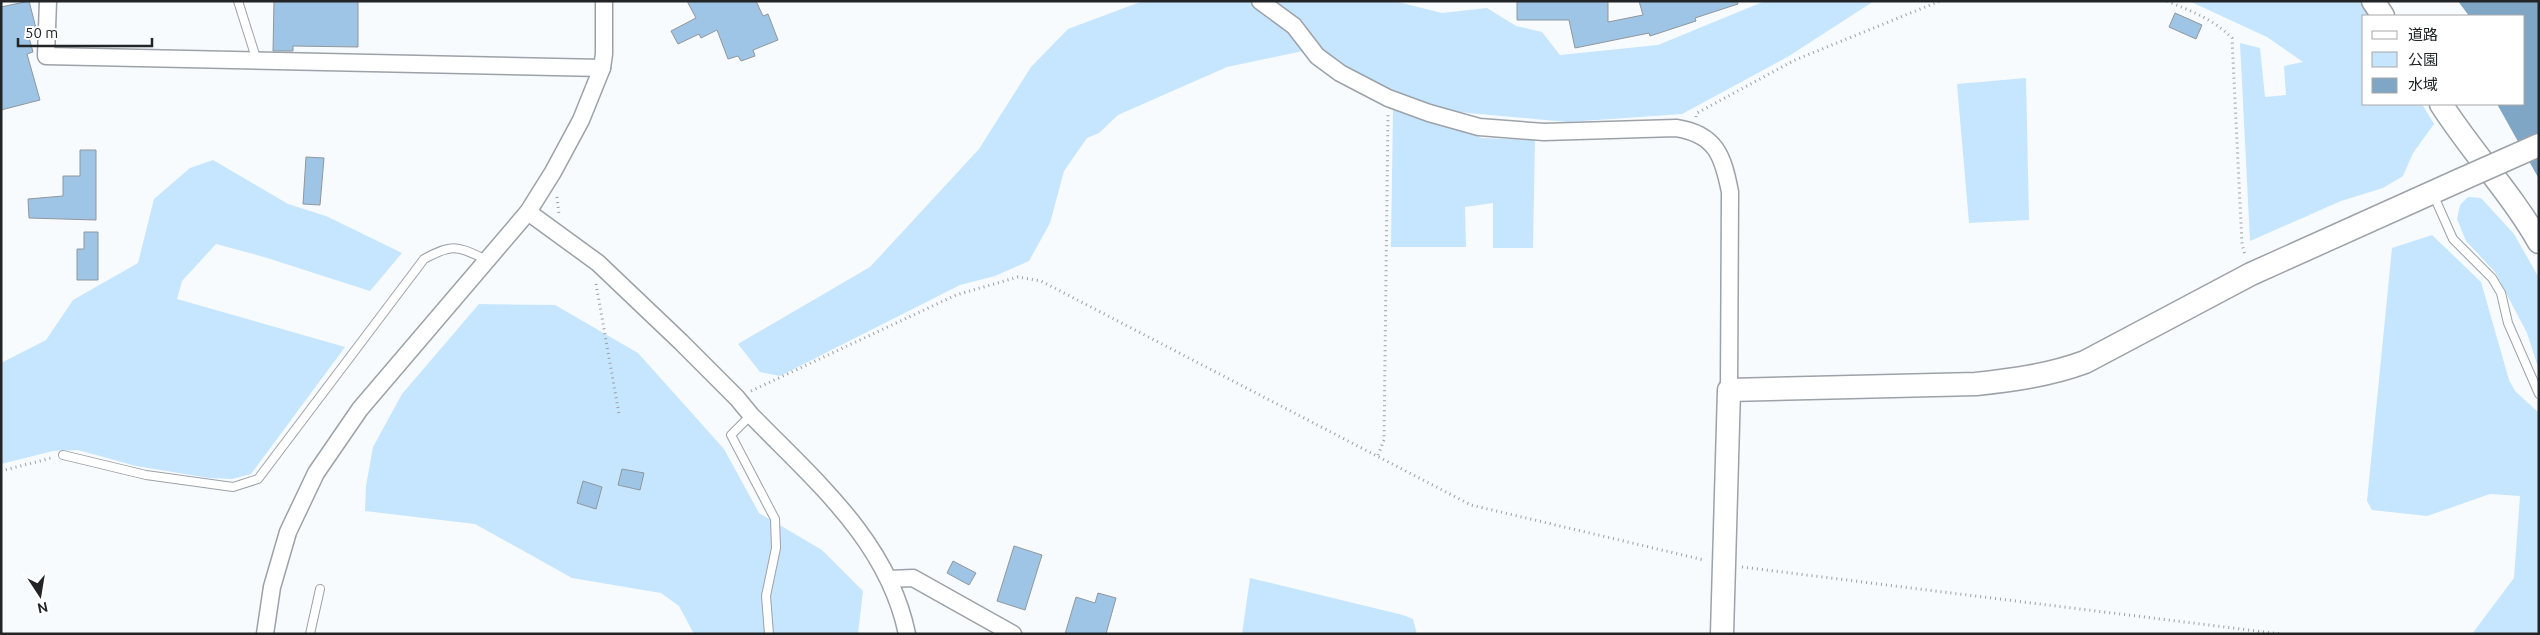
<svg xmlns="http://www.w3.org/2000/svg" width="2540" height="635" viewBox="0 0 2540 635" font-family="Ubuntu,'Noto Sans JP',sans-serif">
	<rect width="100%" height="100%" fill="#f7fbfe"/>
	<!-- green -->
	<g fill="#c6e5fe">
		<polygon points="1143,1 1394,1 1442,13 1487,8 1516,26 1542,32 1560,55 1658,45 1765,1 1874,1 1789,56 1682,114 1568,122 1447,111 1382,87 1323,53 1303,51 1227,67 1118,115 1099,133 1087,138 1064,171 1050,223 1029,261 995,276 960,285 780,376 760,372 738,344 870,267 979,149 1031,67 1068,29"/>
		<polygon points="2189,1 2362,1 2370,16 2364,16 2364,104 2422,104 2434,124 2413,153 2403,176 2383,188 2341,201 2250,241 2240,43 2260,48 2265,97 2286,95 2284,66 2303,62 2267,37"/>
		<polygon points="2026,78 2029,220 1969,223 1957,84"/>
		<polygon points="1393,106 1482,138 1535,140 1533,248 1493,248 1493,203 1465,207 1466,247 1391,247"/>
		<polygon points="213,160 288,204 326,216 402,253 370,291 264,257 216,244 182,281 177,299 345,347 251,474 232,479 209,478 136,466 78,450 53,451 1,464 1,363 46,340 73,300 138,263 154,199 190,168"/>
		<polygon points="2468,197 2481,198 2514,234 2539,278 2539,370 2527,333 2495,272 2466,241 2457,219 2460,205"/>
		<polygon points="2432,235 2481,282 2509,380 2515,391 2539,413 2539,634 2472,634 2514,578 2520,496 2490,494 2427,516 2372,510 2367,501 2392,248"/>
		<polygon points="479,304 555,305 638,353 724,449 759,513 822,550 863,591 858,634 694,634 679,606 661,593 572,578 475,524 365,511 366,486 373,447 402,394"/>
		<polygon points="1250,578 1403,615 1413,619 1417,634 1242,634"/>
	</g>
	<!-- water -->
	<polygon fill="#80a6c5" points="2458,1 2539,1 2539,179 2497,104 2524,104 2524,16 2469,16"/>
	<!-- building -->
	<g fill="#9ec5e5" stroke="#90979c">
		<polygon points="29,1 37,32 28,34 33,52 27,54 40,100 1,110 1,7"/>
		<polygon points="274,1 358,1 358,47 293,46 293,51 273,51"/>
		<polygon points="687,1 756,1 763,16 768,14 778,40 753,50 755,56 741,61 738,56 728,59 717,30 701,38 699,34 678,44 671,31 696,18"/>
		<polygon points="1517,1 1608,1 1608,22 1643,15 1639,1 1737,1 1738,4 1695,18 1696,21 1650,36 1649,33 1575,48 1569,20 1517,20"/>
		<polygon points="2175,13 2202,25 2196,39 2169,27"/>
		<polygon points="80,150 96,150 96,220 29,218 28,199 63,196 63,176 80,176"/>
		<polygon points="306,157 324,158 320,205 303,204"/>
		<polygon points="84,232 98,232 98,280 77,280 77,249 84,249"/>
		<polygon points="622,469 644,473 640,490 618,485"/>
		<polygon points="583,481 602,487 596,509 577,503"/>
		<polygon points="1014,546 1042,555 1025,610 997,601"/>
		<polygon points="953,561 976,573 969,585 947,573"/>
		<polygon points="1098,593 1116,598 1106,634 1065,634 1076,597 1095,603"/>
	</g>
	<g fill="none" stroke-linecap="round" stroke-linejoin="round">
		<defs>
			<g id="lane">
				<polyline points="238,1 257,61"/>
				<polyline points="2433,194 2453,239 2492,278 2501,293 2508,323 2539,394"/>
				<polyline points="751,415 731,435 775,519 776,548 766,596 769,634"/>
				<path d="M63,455l83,20 87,12 25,-8 166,-220c30,-16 32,-13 63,1"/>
				<polyline points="310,634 320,589"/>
			</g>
			<g id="street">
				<polyline points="48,1 46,56 602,68"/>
				<path d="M1260,1l34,25 23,30 23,17 48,25 41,15 50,14 65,5 132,-4c40,6 47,28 54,64l-1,198"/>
				<path d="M528,212l70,51 83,79 56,56 14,17c63,65 137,126 156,219"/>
				<polyline points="889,579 913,578 1013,634"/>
				<polyline points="265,634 272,587 288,532 316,473 360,409 528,212 553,172 581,120 602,68 604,54 604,1"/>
			</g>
			<g id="secondary">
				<polyline points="2373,1 2383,16"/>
				<path d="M2441,104c30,47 70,89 98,138"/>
				<path d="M1722,634l7,-244 247,-6c37,-4 74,-9 109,-22l166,-88 209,-94"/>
			</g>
		</defs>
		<!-- lane casing -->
		<use href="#lane" stroke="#9ca2a8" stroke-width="10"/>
		<!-- street casing -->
		<use href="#street" stroke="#9ca2a8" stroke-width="19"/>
		<!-- secondary casing -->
		<use href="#secondary" stroke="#9ca2a8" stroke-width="25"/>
		<!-- path -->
		<g stroke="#9c9fa2" stroke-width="3" stroke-dasharray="1 4" stroke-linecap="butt">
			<path d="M2167,1c24,10 46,18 65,37l10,206 3,11"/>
			<polyline points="1696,117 1697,113 1795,60 1940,1"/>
			<polyline points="557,197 559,215"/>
			<polyline points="596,284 619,414"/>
			<polyline points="751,391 956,295 1018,277 1041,281 1471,505 1704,560"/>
			<polyline points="1378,455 1384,440 1388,114"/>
			<polyline points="1,471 51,458"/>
			<polyline points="1742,567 2281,634"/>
		</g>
		<!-- lane -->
		<use href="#lane" stroke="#fff" stroke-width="8"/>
		<!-- street -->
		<use href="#street" stroke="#fff" stroke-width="16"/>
		<!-- secondary -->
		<use href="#secondary" stroke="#fff" stroke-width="22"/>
		<defs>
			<polyline id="secondary-bridge" points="2460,180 2539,145"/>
		</defs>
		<!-- secondary-bridge casing -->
		<use href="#secondary-bridge" stroke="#9ca2a8" stroke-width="25" stroke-linecap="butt"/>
		<!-- secondary-bridge -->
		<use href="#secondary-bridge" stroke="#fff" stroke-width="22"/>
	</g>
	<!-- border -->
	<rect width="2540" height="635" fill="none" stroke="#222426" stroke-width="5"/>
	<!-- legend -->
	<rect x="2362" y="15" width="162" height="90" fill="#ffffff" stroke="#a7a7a8"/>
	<rect x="2372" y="31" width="25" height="8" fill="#ffffff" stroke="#a7a7a8"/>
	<text x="2408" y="40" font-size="15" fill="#222426">道路</text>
	<rect x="2372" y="52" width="25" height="15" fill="#c6e5fe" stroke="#a7a7a8"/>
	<text x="2408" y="65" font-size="15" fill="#222426">公園</text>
	<rect x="2372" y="78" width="25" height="15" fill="#80a6c5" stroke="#a7a7a8"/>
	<text x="2408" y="90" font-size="15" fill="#222426">水域</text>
	<!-- north arrow -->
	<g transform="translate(40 595) rotate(168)" stroke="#ffffff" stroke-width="4" paint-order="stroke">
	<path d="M0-4L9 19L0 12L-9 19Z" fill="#222426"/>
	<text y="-8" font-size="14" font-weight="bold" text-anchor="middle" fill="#222426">N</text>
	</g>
	<!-- scale -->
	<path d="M18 38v8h134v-8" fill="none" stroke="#222426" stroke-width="2.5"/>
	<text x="25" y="38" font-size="15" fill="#222426" stroke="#ffffff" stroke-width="4" paint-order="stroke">50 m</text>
</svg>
